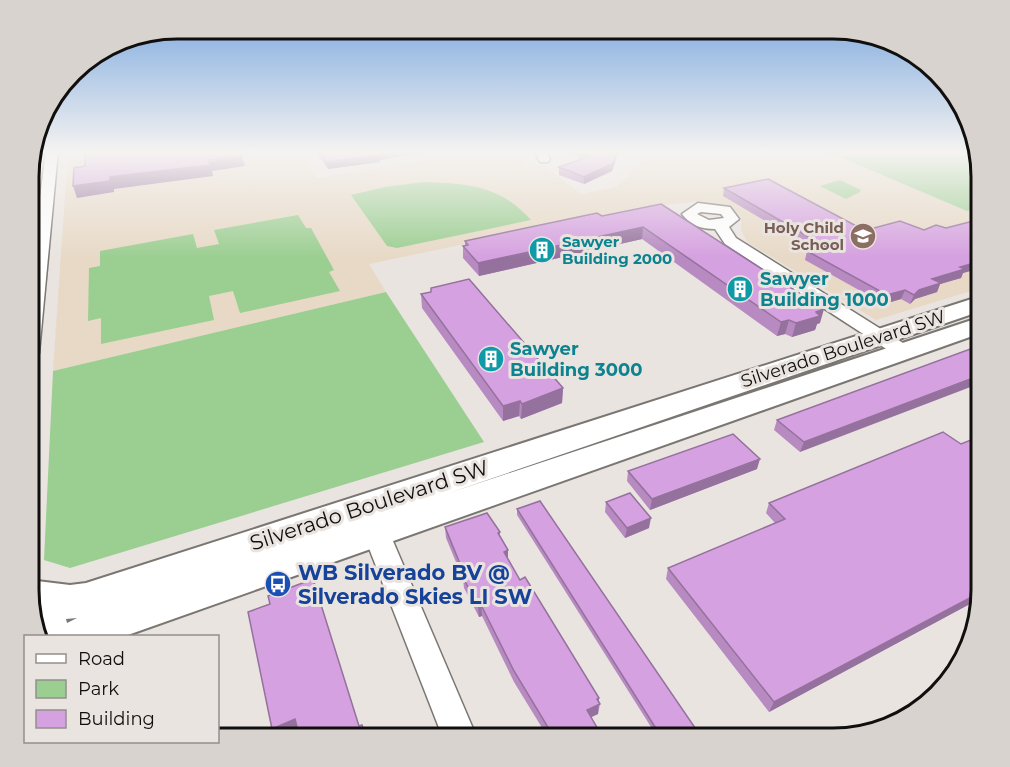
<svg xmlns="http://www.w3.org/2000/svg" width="1010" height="767" viewBox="0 0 1010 767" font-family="Montserrat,sans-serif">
	<rect width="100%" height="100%" fill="#e9e4e0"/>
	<!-- education -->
	<polygon fill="#e7d9c6" points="68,151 299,151 317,178 487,151 527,151 522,159 524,164 548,169 581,194 616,187 642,162 703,151 976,151 981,176 981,288 876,320 747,242 741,230 741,216 728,207 695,202 641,207 369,264 386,292 53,371"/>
	<!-- green -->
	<g fill="#9bce91">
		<polygon points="826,151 976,151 981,176 981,207 967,211"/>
		<polygon points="840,180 861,190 860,192 846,199 820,186"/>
		<path d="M424,182c44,2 76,3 107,38l-134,28 -10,-2 -36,-51 34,-8z"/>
		<polygon points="298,215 306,228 311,228 334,270 329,272 340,291 240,313 233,291 209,296 214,320 101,344 101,318 88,321 89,268 100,266 100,251 193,234 197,248 219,244 214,230"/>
		<polygon points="386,292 484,442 70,568 44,560 53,371"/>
	</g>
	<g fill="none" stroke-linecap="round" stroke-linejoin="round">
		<defs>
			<g id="street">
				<polygon points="32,151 38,152 37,177 30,181"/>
				<polygon points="46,151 58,151 39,353 29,359 30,274"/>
				<polygon points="534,151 546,151 550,159 548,162 540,162"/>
				<path d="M698,203l32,4 9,12 -10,8 7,11 175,110 3,4 -3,4h-14l-172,-112 -10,-15c-14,0 -25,-4 -33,-15zM701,212l20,2 3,4 -15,2 -12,-6z"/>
				<polygon points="371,510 380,513 384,520 477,738 443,738 358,520 362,513"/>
			</g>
			<path id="secondary" d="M981,296v15l-532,182 532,-176v16l-856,303h-86l-10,-36v-20l41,5 16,-2zM77,618l-10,5 -1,-4z"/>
		</defs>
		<!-- street casing -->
		<use href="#street" stroke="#7a7672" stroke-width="3"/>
		<!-- secondary casing -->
		<use href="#secondary" stroke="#7a7672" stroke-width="4"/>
		<!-- street -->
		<use href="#street" fill="#fff" fill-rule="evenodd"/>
		<!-- secondary -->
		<use href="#secondary" fill="#fff" fill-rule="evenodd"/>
	</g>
	<!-- wall -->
	<g fill="#b78ac1">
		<polygon points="315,151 427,151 380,160 380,162 328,169"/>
		<polygon points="569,151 614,151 616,160 612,171 584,184 559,175 559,167 582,159"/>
		<polygon points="724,188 860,228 924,230 946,228 981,219 981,268 963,273 961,278 940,284 937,292 915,299 910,304 901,299 884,304 805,260 807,251 814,250 723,196"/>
		<polygon points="661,204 820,323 817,324 815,330 792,337 785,334 777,336 642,239 479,276 463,258 463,246 465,245 465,241 602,216"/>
		<polygon points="431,292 563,388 562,403 521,419 519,416 503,421 422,308 421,294"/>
		<polygon points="967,350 800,452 774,430 777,420"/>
		<polygon points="981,436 981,598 769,712 666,579 668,568 775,523 766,513 769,503 961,444"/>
		<polygon points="653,463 757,469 650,510 627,481 628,471"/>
		<polygon points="606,502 649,528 625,538 605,512"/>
		<polygon points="517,509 702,738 658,738 517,515"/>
		<polygon points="445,527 500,532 500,537 508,560 520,580 600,704 598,714 591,717 603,738 540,738 541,733 544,731 514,682 482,616 479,617 464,588 463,579 446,538"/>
	</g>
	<!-- shaded-wall -->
	<g fill="#95719d">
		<polygon points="388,151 427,151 380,160 380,162 328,169 326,162"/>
		<polygon points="617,153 616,160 612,171 584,184 584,177"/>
		<polygon points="242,156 245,166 212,171 213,176 114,189 114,192 77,198 73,186 110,177"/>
		<polygon points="643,227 642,239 479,276 478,263"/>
		<polygon points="981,261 981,268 963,273 961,278 940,284 937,292 915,299 910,304 914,295 932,279 960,267"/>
		<polygon points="905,290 901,299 884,304 887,295"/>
		<polygon points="824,309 820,323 817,324 815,330 792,337 796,323 816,312"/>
		<polygon points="789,320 785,334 777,336 781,322"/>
		<polygon points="981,375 981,383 800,452 804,442"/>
		<polygon points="563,388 562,403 521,419 522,404"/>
		<polygon points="520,401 519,416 503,421 503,406"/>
		<polygon points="760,459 757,469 650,510 652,499"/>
		<polygon points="651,518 649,528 625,538 627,528"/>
		<polygon points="508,550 508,561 504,552"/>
		<polygon points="981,592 981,598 769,712 774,702"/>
		<polygon points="481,605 482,616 479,617 478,606"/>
		<polygon points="599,698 598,714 585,720 587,710 597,699"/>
		<polygon points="295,719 299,729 279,738 276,738 272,729"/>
	</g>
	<!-- building -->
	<g fill="#d5a1e0" stroke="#95719d" stroke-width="1.5">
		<polygon points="85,151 240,151 242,156 209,160 210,165 110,177 110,181 73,186 74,168 85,166"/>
		<polygon points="319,151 388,151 378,153 379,155 326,162"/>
		<polygon points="582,151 614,151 617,153 613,163 584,177 559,167 590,156"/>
		<polygon points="768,179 860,228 874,228 900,221 924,230 936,225 946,228 981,219 981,261 960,267 965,269 932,279 941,283 919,290 914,295 905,290 887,295 807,251 826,247 724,188"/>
		<polygon points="661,204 824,309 816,312 820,316 796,323 789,320 781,322 643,227 478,263 463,246 468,245 465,241 507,232 597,213 602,216"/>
		<polygon points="469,279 563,388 522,404 520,401 503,406 421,294 431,292 431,288"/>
		<polygon points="981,345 981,375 804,442 777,420"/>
		<polygon points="943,432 961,444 981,436 981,592 774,702 668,568 785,519 769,503"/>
		<polygon points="733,434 760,459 652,499 628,471"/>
		<polygon points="630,493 651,518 627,528 606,502"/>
		<polygon points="540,501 702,738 662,738 517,509"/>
		<polygon points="487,513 500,532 498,533 508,550 504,552 520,580 525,577 599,698 597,699 600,704 587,710 603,738 543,738 541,733 549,729 514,671 481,605 478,606 469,589 463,577 465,576 445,527"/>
		<polygon points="313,579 359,726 362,725 366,738 300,738 295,719 272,729 248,612 270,604 268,596"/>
		<polygon points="619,734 621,738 609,738"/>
	</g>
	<!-- sky -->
	<linearGradient id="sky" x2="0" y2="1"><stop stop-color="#77a5de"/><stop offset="0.59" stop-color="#f5f3f1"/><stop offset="1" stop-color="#f5f3f1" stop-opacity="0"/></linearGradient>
	<rect width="1010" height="258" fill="url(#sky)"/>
	<!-- icons -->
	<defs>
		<symbol id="school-disc" viewBox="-11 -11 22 22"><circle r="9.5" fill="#8d6e63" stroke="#e9e4e0"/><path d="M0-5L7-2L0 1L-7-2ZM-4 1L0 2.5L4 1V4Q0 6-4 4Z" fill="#fff"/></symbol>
		<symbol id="building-disc" viewBox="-11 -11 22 22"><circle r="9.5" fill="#0f9aa8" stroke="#e9e4e0"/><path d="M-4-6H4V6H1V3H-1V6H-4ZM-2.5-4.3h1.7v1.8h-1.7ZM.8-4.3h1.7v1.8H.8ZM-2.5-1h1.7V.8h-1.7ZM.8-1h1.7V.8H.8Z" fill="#fff"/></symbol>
		<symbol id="bus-disc" viewBox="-11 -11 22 22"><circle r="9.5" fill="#1a4fb4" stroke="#e9e4e0"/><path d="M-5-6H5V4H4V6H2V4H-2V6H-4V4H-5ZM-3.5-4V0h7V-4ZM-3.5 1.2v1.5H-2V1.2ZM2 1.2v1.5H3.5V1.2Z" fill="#fff"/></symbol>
	</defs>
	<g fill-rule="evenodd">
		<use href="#school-disc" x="848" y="221" width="30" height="30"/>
		<use href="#building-disc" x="527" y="235" width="30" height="30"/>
		<use href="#building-disc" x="725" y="274" width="30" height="30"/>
		<use href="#building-disc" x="476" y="344" width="30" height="30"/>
		<use href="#bus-disc" x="263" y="569" width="30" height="30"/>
	</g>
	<g text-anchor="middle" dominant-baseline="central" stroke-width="6" stroke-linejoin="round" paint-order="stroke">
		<!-- far-education labels -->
		<g font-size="15" font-weight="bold" fill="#785e54" stroke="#e9e4e0" text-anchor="end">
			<text x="844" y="227">Holy Child<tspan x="844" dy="17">School</tspan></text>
		</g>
		<!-- far-culture labels -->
		<g font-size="15" font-weight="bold" fill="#0d838f" stroke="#e9e4e0" text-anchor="start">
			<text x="562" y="241">Sawyer<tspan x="562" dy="17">Building 2000</tspan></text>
		</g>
		<!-- culture labels -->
		<g font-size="18" font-weight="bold" fill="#0d838f" stroke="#e9e4e0" text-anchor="start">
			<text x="760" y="279">Sawyer<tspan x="760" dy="21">Building 1000</tspan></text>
			<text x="510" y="349">Sawyer<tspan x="510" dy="21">Building 3000</tspan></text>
		</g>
		<!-- street labels -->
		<g font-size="18" fill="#110f0e" stroke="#e9e4e0">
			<text transform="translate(843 349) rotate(-18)">Silverado Boulevard SW</text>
		</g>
		<!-- near-street labels -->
		<g font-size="21" fill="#110f0e" stroke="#e9e4e0">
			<text transform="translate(369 505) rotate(-18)">Silverado Boulevard SW</text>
		</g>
		<!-- near-transit labels -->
		<g font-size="21" font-weight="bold" fill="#164399" stroke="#e9e4e0" text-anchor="start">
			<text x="298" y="572">WB Silverado BV @<tspan x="298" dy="24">Silverado Skies LI SW</tspan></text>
		</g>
	</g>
	<!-- crop -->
	<path d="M0 0H1010V767H0ZM177 39H833A138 138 0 0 1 971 177V590A138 138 0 0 1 833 728H177A138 138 0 0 1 39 590V177A138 138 0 0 1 177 39Z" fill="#d8d3cf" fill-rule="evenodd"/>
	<path fill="none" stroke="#110f0e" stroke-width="3" d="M177 39H833A138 138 0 0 1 971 177V590A138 138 0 0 1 833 728H177A138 138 0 0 1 39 590V177A138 138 0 0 1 177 39Z"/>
	<!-- legend -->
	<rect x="24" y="635" width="195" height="108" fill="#e9e4e0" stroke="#938f8c" stroke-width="1.5"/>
	<rect x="36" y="654" width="30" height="9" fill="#ffffff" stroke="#938f8c" stroke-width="1.5"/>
	<text x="78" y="665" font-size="18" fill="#110f0e">Road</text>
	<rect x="36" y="680" width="30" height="18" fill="#9bce91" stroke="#938f8c" stroke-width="1.5"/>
	<text x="78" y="695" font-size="18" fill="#110f0e">Park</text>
	<rect x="36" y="710" width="30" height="18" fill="#d5a1e0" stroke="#938f8c" stroke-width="1.5"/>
	<text x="78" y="725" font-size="18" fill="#110f0e">Building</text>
</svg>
